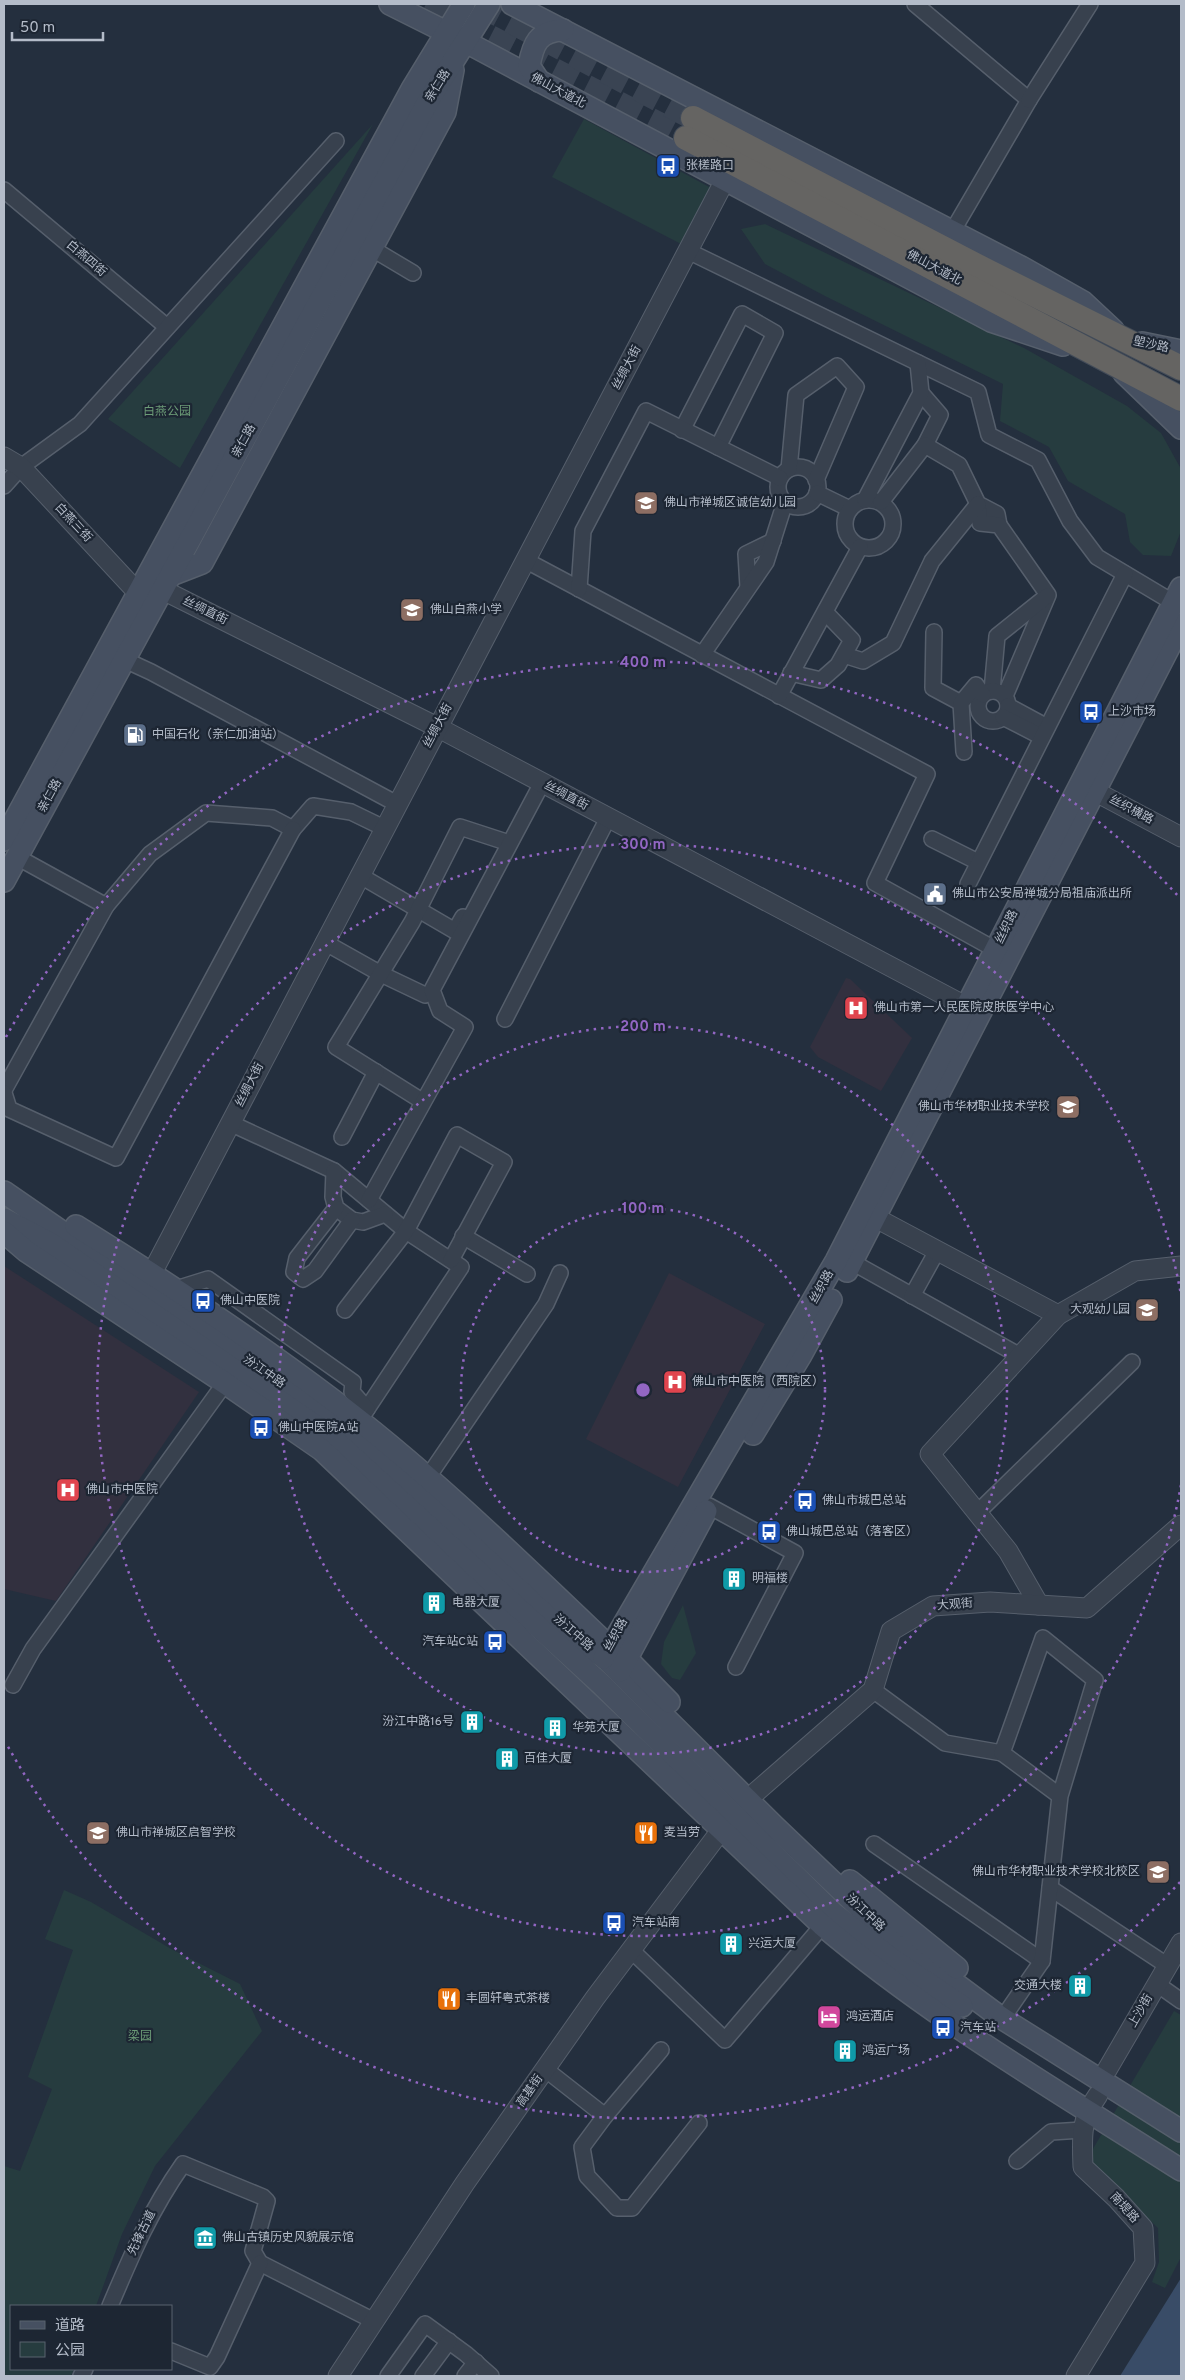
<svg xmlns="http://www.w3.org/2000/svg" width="1185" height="2380" viewBox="0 0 1185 2380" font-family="Overpass,'Noto Sans SC',sans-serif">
	<rect width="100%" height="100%" fill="#242f3e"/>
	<!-- medical -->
	<g fill="#32303f">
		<polygon points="846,978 850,979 912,1038 881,1091 818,1057 810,1047"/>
		<polygon points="4,1266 199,1392 56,1601 4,1589"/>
		<polygon points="669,1273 765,1324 678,1487 586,1439"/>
	</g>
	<!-- green -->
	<g fill="#263c3f">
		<polygon points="584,119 711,188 683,245 552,177"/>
		<polygon points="373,124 180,468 108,419"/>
		<polygon points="765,224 1024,348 1127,406 1161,433 1181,469 1181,531 1171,556 1143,555 1130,542 1125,514 1068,481 1049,447 1000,421 1003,384 825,296 765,264 741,229"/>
		<polygon points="683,1605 696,1653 680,1680 672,1678 661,1664 664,1642"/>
		<polygon points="64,1890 91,1902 173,1950 240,1984 262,2031 155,2166 122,2234 96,2306 11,2306 11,2369 74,2369 71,2376 4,2376 4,2166 20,2171 52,2089 28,2077 73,1950 45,1939"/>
		<polygon points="1174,2011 1181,2015 1181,2257 1165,2288 1152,2282 1159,2262 1158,2228 1087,2159"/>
	</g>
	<!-- water -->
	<polygon fill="#394c67" points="1181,2278 1181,2376 1120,2376"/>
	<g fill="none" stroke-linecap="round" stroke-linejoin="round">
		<!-- trunk-tunnel -->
		<g stroke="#3a4453" stroke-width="24" stroke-dasharray="24 12" stroke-linecap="butt">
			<polyline points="426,4 686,138"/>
			<polyline points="478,4 693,118"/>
		</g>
		<defs>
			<g id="minor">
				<polyline points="915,4 1029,100 952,232"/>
				<polyline points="1029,100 1090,4"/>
				<polyline points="4,190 167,327"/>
				<polyline points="371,248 413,273"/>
				<polyline points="688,251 978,392 989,435 1038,460 1070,521 1097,557 1174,603"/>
				<polyline points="921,393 940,415 925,445"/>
				<polyline points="682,430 742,314 775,333 718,447"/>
				<circle cx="798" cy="487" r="20"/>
				<polyline points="789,469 796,395 837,366 856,387 816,480"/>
				<polyline points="4,486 21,467 80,424 336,141"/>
				<polyline points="817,493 850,509"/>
				<circle cx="869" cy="524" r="24"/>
				<polyline points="865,500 921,393 918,363"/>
				<polyline points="881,502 925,445 959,465 978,504 997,514 999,525"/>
				<polyline points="978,504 980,523 999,525 1048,595 1005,696"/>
				<polyline points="525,560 927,774 875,883 996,950"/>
				<polyline points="748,587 746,554 773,541"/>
				<polyline points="579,589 583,531 646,411 780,478"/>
				<polyline points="934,632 933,688 961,703"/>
				<polyline points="702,655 766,562 785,502"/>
				<polyline points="844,655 863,661 893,643 932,561 978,504"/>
				<polyline points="125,660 151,672 397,804"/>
				<polyline points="791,673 821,680 838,665 852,640 825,612"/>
				<polyline points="992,691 997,636 1047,596"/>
				<circle cx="993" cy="706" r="15"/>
				<polyline points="779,696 860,547"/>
				<polyline points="1008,706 1047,727"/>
				<polyline points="1003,717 1042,737"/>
				<polyline points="964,752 961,703 976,685 983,695"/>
				<polyline points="932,839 978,862"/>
				<polyline points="17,857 106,906 150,854 206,813 272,818 293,829 313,806 351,812 384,828"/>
				<polyline points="359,875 455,931 463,917"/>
				<polyline points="968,884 1125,574"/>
				<polyline points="324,942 381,974 425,995"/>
				<polyline points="505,1019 608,818"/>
				<polyline points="4,1090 106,906"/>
				<polyline points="4,1093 9,1109 116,1158 293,829"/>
				<polyline points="422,1101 336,1047 412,922 460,827 503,841"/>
				<polyline points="230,1123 334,1171 406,1231 461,1267 359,1421"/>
				<polyline points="342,1137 376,1072"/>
				<polyline points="334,1171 333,1197 336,1208 352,1220 363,1222 385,1214"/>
				<polyline points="369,1200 465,1027 440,1011 432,990 542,783"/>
				<polyline points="336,1208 297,1258 294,1272 303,1279 315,1271 352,1220"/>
				<polyline points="463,1236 527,1274"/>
				<polyline points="852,1262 1020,1356"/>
				<polyline points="176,1289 208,1279 353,1382 352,1392 367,1409"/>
				<polyline points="912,1296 937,1251"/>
				<polyline points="345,1310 406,1231 457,1135 504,1162 451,1260"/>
				<polyline points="428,1477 546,1304 560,1273"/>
				<polyline points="709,1506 795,1553 736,1667"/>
				<polyline points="977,1513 1132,1362"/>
				<polyline points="13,1685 33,1649 225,1383"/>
				<polyline points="873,1690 945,1743 1002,1753"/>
				<polyline points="874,1844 1042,1961"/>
				<polyline points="1050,1888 1168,1966"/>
				<polyline points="631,1950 725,2040 828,1919"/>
				<polyline points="1157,1984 1181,2001"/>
				<polyline points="1009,2009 1042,1961 1060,1796 1095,1680 1043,1638 1002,1753 1060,1796"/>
				<polyline points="545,2069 605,2116 582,2147 587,2176 617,2208 632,2208 699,2123"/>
				<polyline points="605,2116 661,2050"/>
				<polyline points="1017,2161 1051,2132 1082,2130"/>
				<path d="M110,2306c22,-52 40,-95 73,-142l80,33 4,4 -14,50 7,12 114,58"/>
				<polyline points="171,2351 210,2367 217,2357 260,2263"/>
				<polyline points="81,2376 85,2369"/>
				<polyline points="388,2376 425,2324 466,2354 491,2376"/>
				<polyline points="423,2376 449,2341"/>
				<polyline points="465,2376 476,2362"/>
			</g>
			<g id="tertiary">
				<polyline points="4,457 21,467 139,594"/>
				<polyline points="163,590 437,727 967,1007"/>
				<polyline points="1083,785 1181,837"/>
				<polyline points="876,1218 1058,1315"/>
				<polyline points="152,1273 725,180"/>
				<polyline points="1039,1605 1008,1551 930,1454 1058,1315 1135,1271 1181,1266"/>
				<polyline points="756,1792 873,1690 891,1631 933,1606 990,1602 1087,1608 1181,1525"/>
				<polyline points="1107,2070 1181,1943"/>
				<polyline points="338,2376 465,2183 595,1998 722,1829 732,1819"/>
				<path d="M1076,2376l69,-113 -2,-35 -27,-30 -33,-31c-1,-30 -3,-47 15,-72"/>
			</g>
			<g id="secondary">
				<polyline points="390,4 466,42 991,321 1063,345"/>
				<polyline points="512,4 1021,267 1083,302 1113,330"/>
				<path d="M539,81l-10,-15c4,-22 9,-35 34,-36"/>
				<polyline points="1142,343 1181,351"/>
				<polyline points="1124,373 1181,428"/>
				<polyline points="171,575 202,563 445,112 453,70"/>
				<polyline points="4,840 412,89 464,4"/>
				<polyline points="4,881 430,98 489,4"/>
				<polyline points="4,1192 336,1421 591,1650 604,1657 774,1826 883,1930 1000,2017 1181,2131"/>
				<polyline points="4,1219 50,1243 329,1435 602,1685 833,1913 892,1959 962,2006"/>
				<path d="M76,1226c87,54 172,110 254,172 96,72 184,158 271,241l27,21 41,42"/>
				<path d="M4,1232l22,19 199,132 97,67 500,475c111,94 237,167 359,245"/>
				<polyline points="847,1271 1181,624"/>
				<polyline points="753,1434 801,1355 831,1300"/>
				<polyline points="604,1658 836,1261 1181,588"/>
				<polyline points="620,1671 706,1511"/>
				<polyline points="850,1881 957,1968"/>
			</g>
			<g id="trunk">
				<polyline points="693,118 987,271 1181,368"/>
				<polyline points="686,138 1181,399"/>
			</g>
		</defs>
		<!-- minor casing -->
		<use href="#minor" stroke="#565f6c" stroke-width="18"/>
		<!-- tertiary casing -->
		<use href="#tertiary" stroke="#565f6c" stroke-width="21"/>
		<!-- secondary casing -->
		<use href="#secondary" stroke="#565f6c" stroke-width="24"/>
		<!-- trunk casing -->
		<use href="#trunk" stroke="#434c59" stroke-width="26"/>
		<!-- minor -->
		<use href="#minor" stroke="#38414e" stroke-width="15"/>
		<!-- tertiary -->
		<use href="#tertiary" stroke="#38414e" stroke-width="19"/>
		<!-- secondary -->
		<use href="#secondary" stroke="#465061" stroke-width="21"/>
		<!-- trunk -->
		<use href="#trunk" stroke="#656462" stroke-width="24"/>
	</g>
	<!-- distance rings -->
	<g fill="none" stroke="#9266c3" stroke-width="2.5" stroke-dasharray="2.5 5">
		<circle cx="643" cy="1390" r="182"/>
		<circle cx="643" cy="1390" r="364"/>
		<path d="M1181 1485A546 546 0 1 1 1181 1295"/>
		<path d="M1180 1882A728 728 0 0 1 6 1743M6 1037A728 728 0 0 1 1180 898"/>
	</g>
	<!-- icons -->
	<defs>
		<symbol id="bus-square" viewBox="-11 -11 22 22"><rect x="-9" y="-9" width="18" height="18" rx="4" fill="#1a4fb4" stroke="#1d2633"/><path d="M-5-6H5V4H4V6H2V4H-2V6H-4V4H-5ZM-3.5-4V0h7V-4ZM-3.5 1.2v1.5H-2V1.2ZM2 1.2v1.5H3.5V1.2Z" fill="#fff"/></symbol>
		<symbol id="school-square" viewBox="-11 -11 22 22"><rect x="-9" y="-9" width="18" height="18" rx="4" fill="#8d6e63" stroke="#1d2633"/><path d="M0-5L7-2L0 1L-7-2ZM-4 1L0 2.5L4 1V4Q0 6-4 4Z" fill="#fff"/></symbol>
		<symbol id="fuel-square" viewBox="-11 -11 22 22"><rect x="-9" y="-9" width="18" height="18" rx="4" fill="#5c6f8a" stroke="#1d2633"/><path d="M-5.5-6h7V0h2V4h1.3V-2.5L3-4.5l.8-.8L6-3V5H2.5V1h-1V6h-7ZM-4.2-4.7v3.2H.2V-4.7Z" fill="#fff"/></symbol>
		<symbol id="civic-square" viewBox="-11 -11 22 22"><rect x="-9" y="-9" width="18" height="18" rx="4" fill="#5c6f8a" stroke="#1d2633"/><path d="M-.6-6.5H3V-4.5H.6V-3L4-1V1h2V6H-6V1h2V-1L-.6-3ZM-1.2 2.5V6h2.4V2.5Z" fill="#fff"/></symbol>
		<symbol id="hospital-square" viewBox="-11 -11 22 22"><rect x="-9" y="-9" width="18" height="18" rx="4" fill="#e0444e" stroke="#1d2633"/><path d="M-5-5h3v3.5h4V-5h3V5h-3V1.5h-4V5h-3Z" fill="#fff"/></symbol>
		<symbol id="building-square" viewBox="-11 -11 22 22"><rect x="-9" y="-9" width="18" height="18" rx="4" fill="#0f9aa8" stroke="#1d2633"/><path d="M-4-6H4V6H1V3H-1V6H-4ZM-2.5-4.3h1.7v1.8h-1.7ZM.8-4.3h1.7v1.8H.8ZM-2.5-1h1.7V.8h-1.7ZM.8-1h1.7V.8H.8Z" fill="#fff"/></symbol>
		<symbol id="restaurant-square" viewBox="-11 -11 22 22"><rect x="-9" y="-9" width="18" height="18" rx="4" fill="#e8710a" stroke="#1d2633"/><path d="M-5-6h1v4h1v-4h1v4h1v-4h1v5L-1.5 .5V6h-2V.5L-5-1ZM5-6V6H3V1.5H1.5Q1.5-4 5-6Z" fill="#fff"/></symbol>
		<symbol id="hotel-square" viewBox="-11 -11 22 22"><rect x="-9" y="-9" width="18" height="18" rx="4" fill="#d1479c" stroke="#1d2633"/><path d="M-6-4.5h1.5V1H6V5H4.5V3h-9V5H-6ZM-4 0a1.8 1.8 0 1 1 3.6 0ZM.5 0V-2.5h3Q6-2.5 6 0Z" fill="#fff"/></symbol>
		<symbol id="museum-square" viewBox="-11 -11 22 22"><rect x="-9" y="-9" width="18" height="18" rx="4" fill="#0f9aa8" stroke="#1d2633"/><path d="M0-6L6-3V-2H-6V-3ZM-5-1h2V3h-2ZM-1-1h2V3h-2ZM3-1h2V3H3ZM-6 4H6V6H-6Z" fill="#fff"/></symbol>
	</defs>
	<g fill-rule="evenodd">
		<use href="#bus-square" x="654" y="152" width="28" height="28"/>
		<use href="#school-square" x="632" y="489" width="28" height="28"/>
		<use href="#school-square" x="398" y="596" width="28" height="28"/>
		<use href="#bus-square" x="1077" y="698" width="28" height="28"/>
		<use href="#fuel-square" x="121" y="721" width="28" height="28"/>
		<use href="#civic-square" x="921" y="880" width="28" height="28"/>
		<use href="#hospital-square" x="842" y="994" width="28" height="28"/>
		<use href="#school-square" x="1054" y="1093" width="28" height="28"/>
		<use href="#bus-square" x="189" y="1287" width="28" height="28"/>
		<use href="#school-square" x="1133" y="1296" width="28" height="28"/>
		<use href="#hospital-square" x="661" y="1368" width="28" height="28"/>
		<use href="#bus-square" x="247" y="1414" width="28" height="28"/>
		<use href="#hospital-square" x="54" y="1476" width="28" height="28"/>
		<use href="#bus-square" x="791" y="1487" width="28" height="28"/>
		<use href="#bus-square" x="755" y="1518" width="28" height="28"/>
		<use href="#building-square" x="720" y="1565" width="28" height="28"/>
		<use href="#building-square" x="420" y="1589" width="28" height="28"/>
		<use href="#bus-square" x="481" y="1628" width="28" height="28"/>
		<use href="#building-square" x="458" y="1708" width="28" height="28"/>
		<use href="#building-square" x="541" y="1714" width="28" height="28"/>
		<use href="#building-square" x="493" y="1745" width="28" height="28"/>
		<use href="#school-square" x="84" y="1819" width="28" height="28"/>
		<use href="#restaurant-square" x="632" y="1819" width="28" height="28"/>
		<use href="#school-square" x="1144" y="1858" width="28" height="28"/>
		<use href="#bus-square" x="600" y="1909" width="28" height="28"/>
		<use href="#building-square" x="717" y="1930" width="28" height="28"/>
		<use href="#building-square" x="1066" y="1972" width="28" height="28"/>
		<use href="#restaurant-square" x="435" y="1985" width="28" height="28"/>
		<use href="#hotel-square" x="815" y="2003" width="28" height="28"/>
		<use href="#bus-square" x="929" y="2014" width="28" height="28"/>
		<use href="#building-square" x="831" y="2037" width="28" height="28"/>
		<use href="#museum-square" x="191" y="2224" width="28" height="28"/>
	</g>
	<g text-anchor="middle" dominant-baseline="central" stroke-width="4.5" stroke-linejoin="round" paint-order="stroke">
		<!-- street labels -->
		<g font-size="12" fill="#b4bcc9" stroke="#1d2633">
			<text transform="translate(438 86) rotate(-58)">亲仁路</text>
			<text transform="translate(558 91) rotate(28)">佛山大道北</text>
			<text transform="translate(86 259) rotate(40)">白燕四街</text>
			<text transform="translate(934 268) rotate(28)">佛山大道北</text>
			<text transform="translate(1151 345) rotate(12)">塱沙路</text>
			<text transform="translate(627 368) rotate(-62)">丝绸大街</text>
			<text transform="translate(244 441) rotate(-61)">亲仁路</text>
			<text transform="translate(73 523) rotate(47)">白燕三街</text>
			<text transform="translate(205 611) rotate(26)">丝绸直街</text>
			<text transform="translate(438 726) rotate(-62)">丝绸大街</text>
			<text transform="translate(50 796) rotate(-61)">亲仁路</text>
			<text transform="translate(566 796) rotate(28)">丝绸直街</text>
			<text transform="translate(1131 810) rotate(28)">丝织横路</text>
			<text transform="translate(1007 927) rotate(-64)">丝织路</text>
			<text transform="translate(250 1085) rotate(-63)">丝绸大街</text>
			<text transform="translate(822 1287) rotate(-61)">丝织路</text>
			<text transform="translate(264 1372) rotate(35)">汾江中路</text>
			<text transform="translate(955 1605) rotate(-5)">大观街</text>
			<text transform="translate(573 1633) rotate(41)">汾江中路</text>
			<text transform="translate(616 1635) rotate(-61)">丝织路</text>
			<text transform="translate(865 1913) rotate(43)">汾江中路</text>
			<text transform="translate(1141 2011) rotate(-60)">上沙街</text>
			<text transform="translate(530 2091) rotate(-55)">高基街</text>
			<text transform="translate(1124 2208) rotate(48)">南堤路</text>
			<text transform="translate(142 2233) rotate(-64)">先锋古道</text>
		</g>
		<!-- poi labels -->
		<g font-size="12" fill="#b4bcc9" stroke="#1d2633" text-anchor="start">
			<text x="686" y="166">张槎路口</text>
			<text x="664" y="503">佛山市禅城区诚信幼儿园</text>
			<text x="430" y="610">佛山白燕小学</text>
			<text x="1108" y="712">上沙市场</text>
			<text x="152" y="735">中国石化（亲仁加油站）</text>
			<text x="952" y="894">佛山市公安局禅城分局祖庙派出所</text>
			<text x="874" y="1008">佛山市第一人民医院皮肤医学中心</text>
			<text x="1050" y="1107" text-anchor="end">佛山市华材职业技术学校</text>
			<text x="220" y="1301">佛山中医院</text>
			<text x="1130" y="1310" text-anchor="end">大观幼儿园</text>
			<text x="692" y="1382">佛山市中医院（西院区）</text>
			<text x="278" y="1428">佛山中医院A站</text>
			<text x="86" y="1490">佛山市中医院</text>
			<text x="822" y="1501">佛山市城巴总站</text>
			<text x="786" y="1532">佛山城巴总站（落客区）</text>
			<text x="752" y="1579">明福楼</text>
			<text x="452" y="1603">电器大厦</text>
			<text x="478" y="1642" text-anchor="end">汽车站C站</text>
			<text x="454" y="1722" text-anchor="end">汾江中路16号</text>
			<text x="572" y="1728">华苑大厦</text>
			<text x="524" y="1759">百佳大厦</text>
			<text x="116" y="1833">佛山市禅城区启智学校</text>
			<text x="664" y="1833">麦当劳</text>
			<text x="1140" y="1872" text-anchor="end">佛山市华材职业技术学校北校区</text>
			<text x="632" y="1923">汽车站南</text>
			<text x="748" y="1944">兴运大厦</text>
			<text x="1062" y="1986" text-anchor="end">交通大楼</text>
			<text x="466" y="1999">丰圆轩粤式茶楼</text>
			<text x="846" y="2017">鸿运酒店</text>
			<text x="960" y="2028">汽车站</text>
			<text x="862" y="2051">鸿运广场</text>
			<text x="222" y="2238">佛山古镇历史风貌展示馆</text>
		</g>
		<!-- park labels -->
		<g font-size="12" fill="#6b9a76" stroke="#1d2633">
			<text x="167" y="412">白燕公园</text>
			<text x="140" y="2037">梁园</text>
		</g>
	</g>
	<circle cx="643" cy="1390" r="8" fill="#9266c3" stroke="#1d2633" stroke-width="2.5"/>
	<g font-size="15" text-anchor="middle" font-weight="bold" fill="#9266c3" stroke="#1d2633" stroke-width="4.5" stroke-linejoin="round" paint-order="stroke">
		<text x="643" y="667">400 m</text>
		<text x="643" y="849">300 m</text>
		<text x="643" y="1031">200 m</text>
		<text x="643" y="1213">100 m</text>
	</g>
	<!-- border -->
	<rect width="1185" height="2380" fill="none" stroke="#b4bcc9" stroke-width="10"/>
	<!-- legend -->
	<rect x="10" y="2305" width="162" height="65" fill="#1d2633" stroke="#59626f"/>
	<rect x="20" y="2321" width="25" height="8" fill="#465061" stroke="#59626f"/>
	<text x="55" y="2330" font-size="15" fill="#b4bcc9">道路</text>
	<rect x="20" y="2342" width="25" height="15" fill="#263c3f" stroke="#59626f"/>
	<text x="55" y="2355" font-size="15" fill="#b4bcc9">公园</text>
	<!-- scale -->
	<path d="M12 32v8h91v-8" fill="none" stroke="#b4bcc9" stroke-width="2.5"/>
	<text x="20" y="32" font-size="15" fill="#b4bcc9" stroke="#1d2633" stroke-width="4" paint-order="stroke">50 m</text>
</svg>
